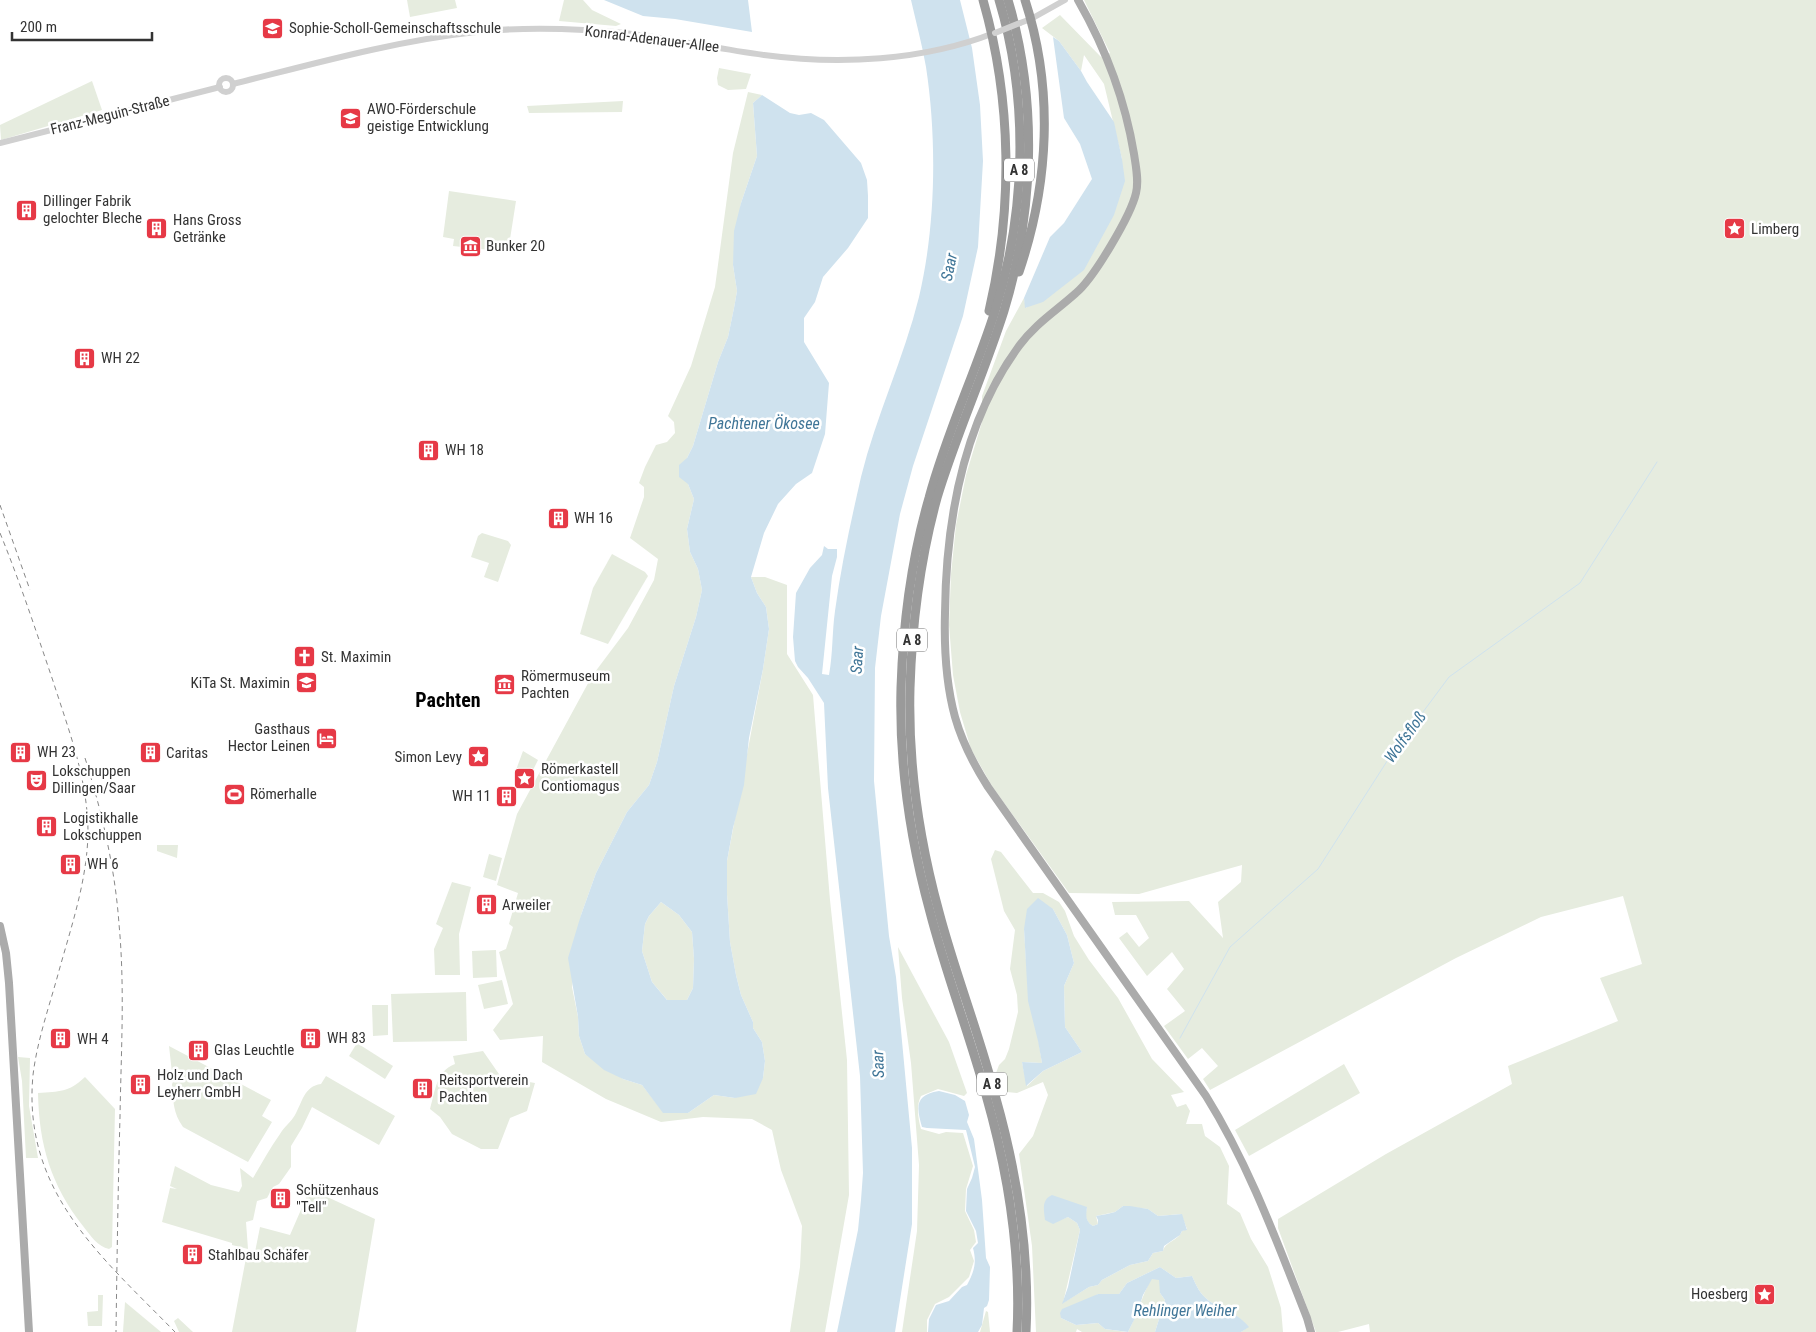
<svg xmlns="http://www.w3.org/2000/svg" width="1816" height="1332" viewBox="0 0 1816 1332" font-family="'Roboto Condensed',sans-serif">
	<rect width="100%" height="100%" fill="#fff"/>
	<!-- green -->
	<g fill="#e6ecdf" fill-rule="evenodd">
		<polygon points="407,0 455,0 457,8 410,17"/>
		<polygon points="564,0 583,0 592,10 621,24 616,26 559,21"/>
		<polygon points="1084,0 1816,0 1816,1332 1370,1332 1369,1324 1338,1332 1316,1332 1278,1228 1278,1219 1386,1154 1512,1084 1508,1066 1618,1021 1600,978 1642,964 1623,896 1541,917 1456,958 1210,1090 1203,1079 1218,1066 1202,1048 1188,1059 1164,1026 1185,1011 1167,989 1184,969 1172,952 1147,976 1119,938 1127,932 1139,947 1149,938 1136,915 1115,915 1112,902 1189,901 1223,938 1218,902 1241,882 1242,865 1139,894 1069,893 992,786 971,749 960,712 953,675 949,625 951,574 956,525 966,475 982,422 982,396 1006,331 1024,298 1026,308 1122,159 1104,84 1084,55 1081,71 1059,41 1042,28 1060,15 1101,57 1110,53"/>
		<polygon points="719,68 751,74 746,89 728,90 718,85 717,78"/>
		<polygon points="92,81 102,110 1,140 0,125"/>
		<polygon points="748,92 762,95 753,103 757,156 741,203 733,265 737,291 734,308 728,337 718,362 693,446 687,458 688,484 694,499 687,529 690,552 698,569 702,590 696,617 674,686 657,762 649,785 627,812 596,873 581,915 572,987 578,1017 579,1036 585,1054 623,1079 642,1085 664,1113 688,1113 714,1095 735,1098 763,1078 765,1061 762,1042 753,1028 753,1022 741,995 736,975 730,942 727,894 727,861 763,669 769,629 766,607 757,593 751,577 765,577 787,585 787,654 813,695 830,900 847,1060 849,1195 825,1332 790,1332 800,1267 802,1226 781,1170 772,1130 752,1119 703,1117 661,1122 606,1099 542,1062 543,1036 500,1040 493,1030 513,1004 499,952 506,949 513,927 509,924 518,893 497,885 517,814 592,676 628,628 654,580 658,559 630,538 644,497 644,487 639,483 645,467 656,445 667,442 675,433 674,422 668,416 691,366 715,287 733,153"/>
		<polygon points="623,101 622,112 529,113 527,106"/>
		<polygon points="449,191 516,201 508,252 453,246 454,239 443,237"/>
		<polygon points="482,533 508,541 511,545 498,582 484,577 489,563 471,557 478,536"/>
		<polygon points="612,554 645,572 648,576 608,644 580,634 593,588"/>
		<polygon points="523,751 538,760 531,774 516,770"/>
		<polygon points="157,845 178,845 177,858 157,851"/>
		<path d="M995,850l6,2 32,41h10l16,9 6,9 9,25 15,24 29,38 34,61 32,33 -13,3 6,12 9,-3 4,7 -4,13h16l3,12 15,11 9,19 -2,38 13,9 11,26 17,28 13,41 2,24h-42l7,-5c-13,-17 -25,-16 -40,-27 -8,-6 -12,-15 -16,-24l-16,2 -16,-11 -33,16 -8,11h-21l-37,24 15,7 22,-2 7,6 22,3h-45l-5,-3 -1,3h-40l-4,-86 -13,-92 14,-18 15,-41 -5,-13 -26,11 -10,-1 -11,-19 3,-8 6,-6 4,-10 9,-37 -1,-17 -7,-26 5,-39 -11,-19 -13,-52zM1053,909l14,26 7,28 -10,23 1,41 17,25 -39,19 -16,15 -5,-24 20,1 -16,-102 -2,-32zM1123,1206l25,3 10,7 23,-2 6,15 -5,2c-3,9 -17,11 -19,20l-10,2 -5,8 -18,4 -28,15 -4,5 -9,2 -26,16 17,-73 -3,-7 -9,-6 -8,3 27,-13c-2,9 -2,14 6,19l5,-2 -2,-8 19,-4z"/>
		<polygon points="489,854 502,858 496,881 483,877"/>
		<polygon points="452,882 471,887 459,934 460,975 435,975 434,949 443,928 436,924"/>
		<polygon points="661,902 679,915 692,932 694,959 693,988 687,1000 668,1001 652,982 642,951 645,924 649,916"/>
		<path d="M898,947l51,95 18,51 -3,3 -26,-7 -17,7c-5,9 -3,23 0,33l18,5 7,-2 17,1 10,33 -7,23 -1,22 9,19 2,12 -6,8 4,11 -5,16 -20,20 -14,7 -8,16v12h-25l15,-101 2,-66 -8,-102 -9,-65z"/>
		<polygon points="496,950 497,977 473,978 472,951"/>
		<polygon points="502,980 508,1004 484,1009 478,985"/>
		<polygon points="466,992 467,1041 393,1042 391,994"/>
		<polygon points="372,1005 388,1005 388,1035 373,1036"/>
		<polygon points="357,1043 393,1066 385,1079 349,1056"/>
		<path d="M169,1046l102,54 -9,16 10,6 -24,40 -65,-35c-10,-14 -10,-27 -11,-43l1,-2z"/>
		<path d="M483,1051l18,26 34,6 -8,28 -17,7 -12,31h-17l-29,-15 -12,-17 -10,-8c5,-17 6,-38 25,-45l-2,-8z"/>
		<polygon points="18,1057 30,1058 29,1106 38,1158 26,1158 22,1081"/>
		<polygon points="1344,1064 1360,1093 1249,1156 1235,1130"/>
		<path d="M326,1076l69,40 -16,29 -67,-38 -10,21 -11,18v21l-12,17 -6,3 -6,11 -10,3 -4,19 -7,2 2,27 -16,-4v-2l-70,-21 8,-34 7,1 -7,-3 5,-20 36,19 28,7 3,-6 -2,-18 13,10c9,-15 17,-30 27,-44 4,-7 11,-12 15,-19 7,-12 9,-29 26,-31z"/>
		<path d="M85,1077l30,32 -3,138 -3,2c-11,-2 -19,-14 -26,-23 -32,-41 -44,-81 -45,-133 22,-2 30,0 47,-16z"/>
		<polygon points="310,1189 375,1219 356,1332 232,1332 246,1258 254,1257 260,1227 290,1235"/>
		<path d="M1151,1279h9v14l5,7 -10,32h-27c9,-17 14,-36 23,-53z"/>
		<polygon points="98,1295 103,1295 102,1326 88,1326 87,1312 98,1311"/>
		<polygon points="125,1302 161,1332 123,1332"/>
		<polygon points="986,1311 988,1312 990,1332 980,1332"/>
		<polygon points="178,1318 193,1332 179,1332 174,1321"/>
	</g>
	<!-- water -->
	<g fill="#cfe2ee" fill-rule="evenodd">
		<polygon points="604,0 748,0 752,32 675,19 643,16"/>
		<path d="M911,0h49l12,48 8,57 3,56 -5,86 -15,69 -50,150 -13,48 -19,102 -6,52 -1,113 15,155 7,41 16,171v76l-17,108h-58l21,-102 3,-30 2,-27 -3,-97 -32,-288 -4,-85 -16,-25 -10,-11 -3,-6 -2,-24 3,-44 14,-25 12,-13 2,-9 4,3h9v8l-5,19 -10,98 7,1c4,-21 3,-43 6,-64 6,-45 16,-90 26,-134 15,-61 43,-119 58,-180 17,-72 18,-158 7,-230 -4,-23 -10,-45 -15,-67z"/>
		<polygon points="1053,37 1059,41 1081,71 1087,82 1114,122 1122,159 1125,181 1114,215 1084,270 1043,302 1025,308 1024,298 1050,237 1064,223 1092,179 1080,144 1064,118"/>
		<path d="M762,95l28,18 9,2 12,-2 13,7 37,43 6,17 1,16v22l-20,30 -25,29 -8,25 -11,16v24l25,41 -4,51 -13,39 -16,11 -18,20 -14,29 -13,44 6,16 9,14 3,22 -6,40 -14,69 -5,47 -11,43 -6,33v33l3,48 6,33 5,20 12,27v6l9,14 3,19 -2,17 -7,16 -21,4 -21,-3 -26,18h-25l-21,-28 -19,-6 -19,-9 -19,-16 -6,-18 -1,-19 -10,-59 13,-43 15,-42 31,-61 22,-27 8,-23 17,-76 22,-69 6,-27 -4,-21 -8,-17 -3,-23 7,-30 -6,-15 -9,-7v-12l8,-7 6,-12 25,-84 10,-25 6,-29 3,-17 -4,-26 1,-34 7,-28 16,-47 -4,-53zM661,902l18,13 13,17 2,27 -1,29 -6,12h-20l-15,-18 -10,-31 3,-27 4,-8z"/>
		<polygon points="1038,898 1053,909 1067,935 1074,963 1064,986 1065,1027 1082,1052 1043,1071 1026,1086 1022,1062 1042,1063 1038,1041 1028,1001 1024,929 1027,909"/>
		<path d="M939,1091l16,4 10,6 4,14 -2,7 7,17 8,61 4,58 4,9 -1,33 -2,6 -3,2 -2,17 -4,7h-50l1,-13 7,-14 13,-4 13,-14 5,-2c7,-13 10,-22 6,-37l5,-5 -2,-12 -10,-20 1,-22 5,-11 3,-11 -9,-37 -39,-2 -5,-1c-6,-21 -7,-32 17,-36z"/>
		<path d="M1052,1195l35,12c-1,9 -2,14 6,19l5,-2v-4l-2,-4 11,-2 8,-2 8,-6h7l18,3 10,7 24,-2 5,16 -5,1 -2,4 -16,11 -1,5 -10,2 -5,8 -18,4 -28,15 -4,5 -9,2 -27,17 6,-17 12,-57 -3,-7 -9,-6 -15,7 -8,-4c-1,-10 -4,-20 7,-25z"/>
		<path d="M1160,1267l16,11 16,-2c4,9 8,18 16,24 15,11 27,10 41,27l-8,5h-86l10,-32 -5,-7 -1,-13 -7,-1 -9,16 -6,19 -9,18 -23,-3 -7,-6 -22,2 -15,-7 -1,-5 2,-4 36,-15h21l8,-11z"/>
	</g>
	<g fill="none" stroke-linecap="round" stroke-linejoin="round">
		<!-- stream -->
		<polyline stroke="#cfe2ee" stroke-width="1" points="1180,1038 1230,947 1318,869 1391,755 1449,677 1580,583 1657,462"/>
		<!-- minor -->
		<g stroke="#d0d0d0" stroke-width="6">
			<polyline points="1020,23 1031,19 1065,0"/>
			<circle cx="226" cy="85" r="7"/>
			<path d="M233,84c80,-20 161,-43 243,-52 36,-4 72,-4 108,-2 60,2 120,17 180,25 75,10 159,6 230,-22"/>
			<polyline points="0,143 220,87"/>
		</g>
		<!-- major -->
		<g stroke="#ababab" stroke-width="8">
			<path d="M1078,0c28,49 47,99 56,154 2,13 5,27 2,39 -5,22 -42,85 -60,100 -20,18 -41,31 -57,53 -56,76 -73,174 -74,267 -1,35 1,71 10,104 7,25 19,48 33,70l218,309c43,69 71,146 101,222l4,14"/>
			<polyline points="0,926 6,953 9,983 29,1332"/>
		</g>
		<!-- highway -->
		<g stroke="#9a9a9a" stroke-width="9">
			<path d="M983,0c29,101 30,209 6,311"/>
			<path d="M999,0c30,100 27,212 -4,311 -20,63 -49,123 -66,187 -18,62 -26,126 -28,190 -2,75 9,151 29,224 16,62 39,121 56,183 22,77 35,157 31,237"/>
			<path d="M1008,0c30,100 26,212 -4,311 -20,63 -48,124 -67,187 -17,62 -25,126 -27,190 -2,76 9,151 29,224 16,61 40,121 56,183 22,77 35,156 31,237"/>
			<path d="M1019,272c30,-88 35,-183 6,-272"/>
		</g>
		<!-- rail -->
		<g stroke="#888" stroke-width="1" stroke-dasharray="5 4" stroke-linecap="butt">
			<polyline points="0,505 30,590"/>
			<path d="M0,533c20,49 36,98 53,148 16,50 35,99 35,152 -1,50 -18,97 -31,145 -9,32 -20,64 -24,97 -11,117 69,182 142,257"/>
			<path d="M85,758c17,54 30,110 34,166 6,64 2,129 1,193 -2,72 -3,143 -4,215"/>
		</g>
		<!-- minor-bridge -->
		<polyline stroke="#d0d0d0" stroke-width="6" points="995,33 1020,23"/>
	</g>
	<!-- icons -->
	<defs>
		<symbol id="school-square" viewBox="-11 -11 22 22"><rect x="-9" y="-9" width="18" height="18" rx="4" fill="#e63946" stroke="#fff"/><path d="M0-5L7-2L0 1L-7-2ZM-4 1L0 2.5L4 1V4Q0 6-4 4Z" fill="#fff"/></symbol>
		<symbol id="building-square" viewBox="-11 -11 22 22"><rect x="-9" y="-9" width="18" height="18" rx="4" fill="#e63946" stroke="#fff"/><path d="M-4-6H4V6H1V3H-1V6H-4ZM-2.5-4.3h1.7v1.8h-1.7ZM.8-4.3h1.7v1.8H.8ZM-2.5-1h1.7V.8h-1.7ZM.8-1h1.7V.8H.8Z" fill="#fff"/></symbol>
		<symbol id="sight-square" viewBox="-11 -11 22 22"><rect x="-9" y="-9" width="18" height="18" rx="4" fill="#e63946" stroke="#fff"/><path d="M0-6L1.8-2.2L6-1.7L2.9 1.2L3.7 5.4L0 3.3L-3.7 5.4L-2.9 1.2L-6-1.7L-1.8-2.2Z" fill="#fff"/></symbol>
		<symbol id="museum-square" viewBox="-11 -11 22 22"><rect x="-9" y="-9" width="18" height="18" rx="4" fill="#e63946" stroke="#fff"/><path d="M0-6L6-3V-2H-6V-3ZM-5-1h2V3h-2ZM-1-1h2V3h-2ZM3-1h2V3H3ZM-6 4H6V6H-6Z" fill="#fff"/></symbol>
		<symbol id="church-square" viewBox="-11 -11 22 22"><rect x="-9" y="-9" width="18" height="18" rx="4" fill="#e63946" stroke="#fff"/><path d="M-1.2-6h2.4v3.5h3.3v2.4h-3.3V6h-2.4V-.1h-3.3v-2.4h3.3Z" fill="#fff"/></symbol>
		<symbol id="hotel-square" viewBox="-11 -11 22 22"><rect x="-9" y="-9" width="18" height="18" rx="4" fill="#e63946" stroke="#fff"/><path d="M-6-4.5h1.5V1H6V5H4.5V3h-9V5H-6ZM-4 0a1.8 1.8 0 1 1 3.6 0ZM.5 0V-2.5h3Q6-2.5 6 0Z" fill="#fff"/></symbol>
		<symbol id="theatre-square" viewBox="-11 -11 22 22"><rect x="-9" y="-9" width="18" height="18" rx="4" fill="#e63946" stroke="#fff"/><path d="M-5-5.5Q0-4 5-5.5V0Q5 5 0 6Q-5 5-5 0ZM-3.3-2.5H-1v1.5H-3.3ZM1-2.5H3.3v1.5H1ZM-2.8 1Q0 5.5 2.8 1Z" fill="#fff"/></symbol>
		<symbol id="stadium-square" viewBox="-11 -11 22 22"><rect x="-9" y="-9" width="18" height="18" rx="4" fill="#e63946" stroke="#fff"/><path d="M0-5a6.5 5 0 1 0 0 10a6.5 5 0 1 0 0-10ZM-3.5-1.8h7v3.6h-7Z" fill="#fff"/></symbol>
	</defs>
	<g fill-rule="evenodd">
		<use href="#school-square" x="260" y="16" width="25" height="25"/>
		<use href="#school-square" x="338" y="106" width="25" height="25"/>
		<use href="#building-square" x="14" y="198" width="25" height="25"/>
		<use href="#building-square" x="144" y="216" width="25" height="25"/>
		<use href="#sight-square" x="1722" y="216" width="25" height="25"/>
		<use href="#museum-square" x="458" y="234" width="25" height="25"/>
		<use href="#building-square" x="72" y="346" width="25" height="25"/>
		<use href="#building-square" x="416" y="438" width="25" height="25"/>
		<use href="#building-square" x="546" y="506" width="25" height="25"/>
		<use href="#church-square" x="292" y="644" width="25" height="25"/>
		<use href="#school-square" x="294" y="670" width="25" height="25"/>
		<use href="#museum-square" x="492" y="672" width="25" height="25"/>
		<use href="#hotel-square" x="314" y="726" width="25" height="25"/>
		<use href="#building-square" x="8" y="740" width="25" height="25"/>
		<use href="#building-square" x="138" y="740" width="25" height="25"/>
		<use href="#sight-square" x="466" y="744" width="25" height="25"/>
		<use href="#sight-square" x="512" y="766" width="25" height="25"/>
		<use href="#theatre-square" x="24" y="768" width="25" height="25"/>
		<use href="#stadium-square" x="222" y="782" width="25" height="25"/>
		<use href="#building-square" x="494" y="784" width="25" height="25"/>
		<use href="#building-square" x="34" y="814" width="25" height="25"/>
		<use href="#building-square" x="58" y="852" width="25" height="25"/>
		<use href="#building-square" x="474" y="892" width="25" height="25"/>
		<use href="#building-square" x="298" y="1026" width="25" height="25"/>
		<use href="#building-square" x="48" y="1026" width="25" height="25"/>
		<use href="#building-square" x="186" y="1038" width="25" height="25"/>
		<use href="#building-square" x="128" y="1072" width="25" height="25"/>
		<use href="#building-square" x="410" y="1076" width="25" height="25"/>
		<use href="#building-square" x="268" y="1186" width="25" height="25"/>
		<use href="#building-square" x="180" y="1242" width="25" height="25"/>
		<use href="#sight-square" x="1752" y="1282" width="25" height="25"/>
	</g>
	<g text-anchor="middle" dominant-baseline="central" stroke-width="5" stroke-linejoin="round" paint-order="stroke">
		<!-- shield labels -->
		<g fill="#fff" stroke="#707070" stroke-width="1">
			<rect x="1004" y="158.5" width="30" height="23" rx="4"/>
			<rect x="897" y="628.5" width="30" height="23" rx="4"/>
			<rect x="977" y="1072.5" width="30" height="23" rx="4"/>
		</g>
		<g font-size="14" font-weight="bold" fill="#333">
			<text x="1019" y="170">A 8</text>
			<text x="912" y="640">A 8</text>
			<text x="992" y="1084">A 8</text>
		</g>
		<!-- poi labels -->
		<g font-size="15" fill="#333" stroke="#fff" text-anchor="start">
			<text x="289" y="28">Sophie-Scholl-Gemeinschaftsschule</text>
			<text x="367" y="109">AWO-Förderschule<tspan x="367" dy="17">geistige Entwicklung</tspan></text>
			<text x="43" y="201">Dillinger Fabrik<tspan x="43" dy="17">gelochter Bleche</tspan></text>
			<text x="173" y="220">Hans Gross<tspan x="173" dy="17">Getränke</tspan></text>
			<text x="1751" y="229">Limberg</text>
			<text x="486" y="246">Bunker 20</text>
			<text x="101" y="358">WH 22</text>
			<text x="445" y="450">WH 18</text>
			<text x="574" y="518">WH 16</text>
			<text x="321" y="657">St. Maximin</text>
			<text x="521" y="676">Römermuseum<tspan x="521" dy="17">Pachten</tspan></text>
			<text x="290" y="683" text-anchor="end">KiTa St. Maximin</text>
			<text x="310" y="729" text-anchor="end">Gasthaus<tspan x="310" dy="17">Hector Leinen</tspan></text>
			<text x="37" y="752">WH 23</text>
			<text x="166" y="753">Caritas</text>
			<text x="462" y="757" text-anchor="end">Simon Levy</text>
			<text x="541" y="769">Römerkastell<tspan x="541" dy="17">Contiomagus</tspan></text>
			<text x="52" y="771">Lokschuppen<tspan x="52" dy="17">Dillingen/Saar</tspan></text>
			<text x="250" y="794">Römerhalle</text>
			<text x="491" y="796" text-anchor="end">WH 11</text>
			<text x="63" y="818">Logistikhalle<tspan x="63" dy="17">Lokschuppen</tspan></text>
			<text x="87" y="864">WH 6</text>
			<text x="502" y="905">Arweiler</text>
			<text x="327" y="1038">WH 83</text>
			<text x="77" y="1039">WH 4</text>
			<text x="214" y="1050">Glas Leuchtle</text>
			<text x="157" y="1075">Holz und Dach<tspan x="157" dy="17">Leyherr GmbH</tspan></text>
			<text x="439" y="1080">Reitsportverein<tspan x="439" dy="17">Pachten</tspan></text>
			<text x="296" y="1190">Schützenhaus<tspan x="296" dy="17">"Tell"</tspan></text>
			<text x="208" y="1255">Stahlbau Schäfer</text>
			<text x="1748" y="1294" text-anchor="end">Hoesberg</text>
		</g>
		<!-- street labels -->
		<g font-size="15" fill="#333" stroke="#fff">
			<text transform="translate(652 39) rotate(7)">Konrad-Adenauer-Allee</text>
			<text transform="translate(110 115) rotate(-14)">Franz-Meguin-Straße</text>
		</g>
		<!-- water labels -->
		<g font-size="16" font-style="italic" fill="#3f7597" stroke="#fff">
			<text transform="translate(949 267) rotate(-78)">Saar</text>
			<text x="764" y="423">Pachtener Ökosee</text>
			<text transform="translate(857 660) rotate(-86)">Saar</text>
			<text transform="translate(1405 737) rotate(-54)">Wolfsfloß</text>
			<text transform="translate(878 1064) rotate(-92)">Saar</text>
			<text x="1185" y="1310">Rehlinger Weiher</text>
		</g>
		<!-- district labels -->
		<g font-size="20" font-weight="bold" fill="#000" stroke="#fff">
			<text x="448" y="700">Pachten</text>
		</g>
	</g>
	<!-- scale -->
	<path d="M12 32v8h140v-8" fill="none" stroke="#333333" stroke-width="2.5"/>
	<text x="20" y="32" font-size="15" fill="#333333" stroke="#ffffff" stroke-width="4" paint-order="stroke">200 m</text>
</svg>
